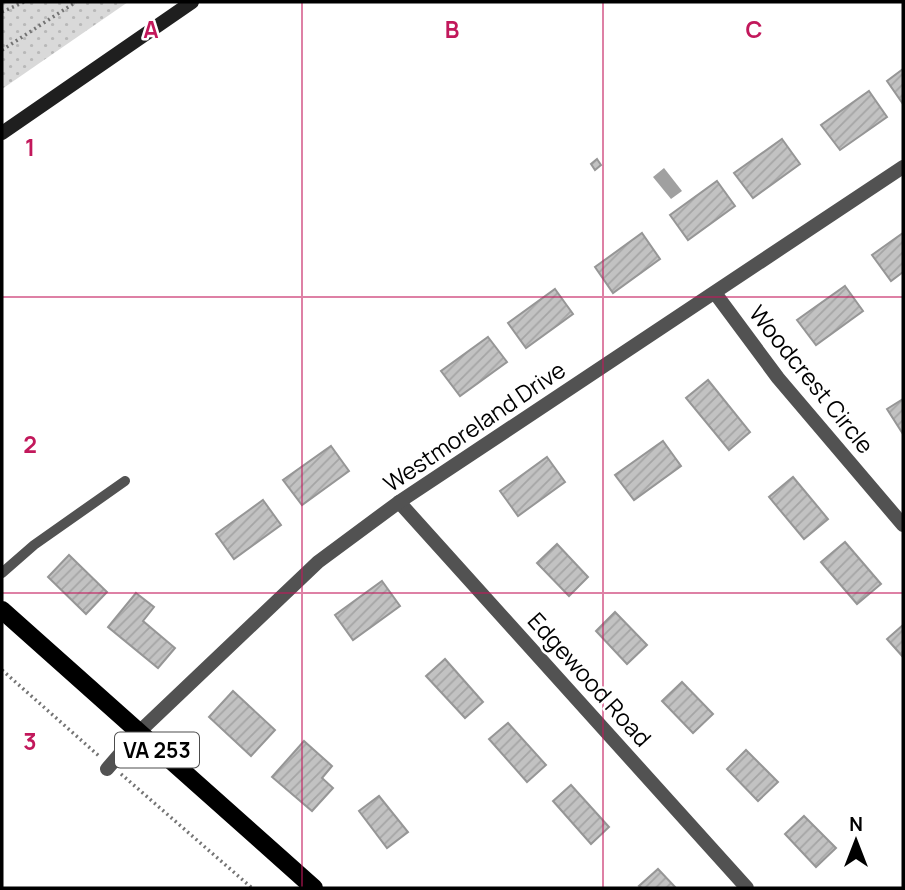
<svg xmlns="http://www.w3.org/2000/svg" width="905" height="890" viewBox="0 0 905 890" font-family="Manrope,sans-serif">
	<defs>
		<pattern id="park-dots" width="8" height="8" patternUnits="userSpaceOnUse" patternTransform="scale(1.75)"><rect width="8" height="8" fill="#d9d9d9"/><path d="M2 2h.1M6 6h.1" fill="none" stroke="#b8b8b8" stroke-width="1.8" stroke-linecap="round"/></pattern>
		<pattern id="building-hatch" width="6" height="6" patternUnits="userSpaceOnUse" patternTransform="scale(1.75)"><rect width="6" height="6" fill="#c2c2c2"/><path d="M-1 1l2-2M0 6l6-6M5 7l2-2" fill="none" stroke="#a5a5a5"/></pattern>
	</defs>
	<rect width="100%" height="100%" fill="#fff"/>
	<!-- park -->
	<polygon fill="url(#park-dots)" points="2,2 128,2 2,89"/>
	<!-- water -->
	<polygon fill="#a0a0a0" points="664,168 682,191 671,199 653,177"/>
	<!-- building -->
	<g fill="url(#building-hatch)" stroke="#969696" stroke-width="2">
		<polygon points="903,69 903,104 887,81"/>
		<polygon points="869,91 887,117 840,150 821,125"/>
		<polygon points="782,139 800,164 753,198 734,173"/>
		<polygon points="597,159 601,165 595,170 591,164"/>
		<polygon points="717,181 735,206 688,240 670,215"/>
		<polygon points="642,233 660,259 613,293 595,267"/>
		<polygon points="903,233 903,272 891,281 872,255"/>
		<polygon points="845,286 863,311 816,345 797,320"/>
		<polygon points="555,289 573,314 526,348 508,323"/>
		<polygon points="488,337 507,362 460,396 441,371"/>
		<polygon points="708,380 750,432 729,450 686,398"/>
		<polygon points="903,399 903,434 887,409"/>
		<polygon points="663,441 681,466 634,500 615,475"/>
		<polygon points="331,446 349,471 302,505 283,480"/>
		<polygon points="547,457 565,482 518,516 500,491"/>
		<polygon points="793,477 828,519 804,539 769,497"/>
		<polygon points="263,500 281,525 234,559 216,534"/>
		<polygon points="845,542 881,584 857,604 821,562"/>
		<polygon points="557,544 588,577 569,596 537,563"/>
		<polygon points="69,555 107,592 86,614 48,577"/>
		<polygon points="382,581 400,606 353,640 335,615"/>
		<polygon points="136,593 154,607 143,621 175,648 158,668 108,627"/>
		<polygon points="615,612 647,645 627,664 596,631"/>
		<polygon points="903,625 903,657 887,639"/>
		<polygon points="445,659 483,702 465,718 426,676"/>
		<polygon points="682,682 713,714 693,733 662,701"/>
		<polygon points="233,691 275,730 251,756 209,717"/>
		<polygon points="508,723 546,765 527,782 489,739"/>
		<polygon points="304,741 332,766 322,778 333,788 312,811 272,777"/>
		<polygon points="746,750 778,782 758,801 727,769"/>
		<polygon points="571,785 609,827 591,844 553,801"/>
		<polygon points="379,796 408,832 387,848 359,811"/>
		<polygon points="804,816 836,848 816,867 785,834"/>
		<polygon points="658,869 676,888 642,888 639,886"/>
	</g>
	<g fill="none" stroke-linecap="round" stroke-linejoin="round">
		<!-- path -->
		<g stroke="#747474" stroke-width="3.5" stroke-dasharray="2 3.5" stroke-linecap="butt">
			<polyline points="2,12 24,2"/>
			<polyline points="2,50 76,2"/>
			<polyline points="2,670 99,756"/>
			<polyline points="121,774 252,888"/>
		</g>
		<!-- service -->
		<polyline stroke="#525252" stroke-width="10" points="2,573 34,545 125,481"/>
		<!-- minor -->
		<g stroke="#525252" stroke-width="14">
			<polyline points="715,293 778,378 903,525"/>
			<polyline points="399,502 747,888"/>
			<polyline points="107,769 138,733 318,562 399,502 903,167"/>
		</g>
		<!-- secondary -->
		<polyline stroke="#1f1f1f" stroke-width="14" points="2,133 192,2"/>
		<!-- primary -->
		<polyline stroke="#000" stroke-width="18" points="2,610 314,888"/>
	</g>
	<!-- grid -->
	<path fill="none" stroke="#c2185b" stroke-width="2" stroke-opacity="0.55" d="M302,2v886M603,2v886M2,297h901M2,593h901"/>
	<g text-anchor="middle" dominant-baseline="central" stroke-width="5" stroke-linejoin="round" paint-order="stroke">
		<!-- shield labels -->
		<rect fill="#fff" stroke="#4c4c4c" stroke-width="2" x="115" y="732.5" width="84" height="35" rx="5"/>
		<g font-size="21" font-weight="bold" fill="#000">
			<text x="157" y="750">VA 253</text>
		</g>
		<!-- street labels -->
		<g font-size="23" fill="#000" stroke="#fff">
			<text transform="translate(812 379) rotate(51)">Woodcrest Circle</text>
			<text transform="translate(474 426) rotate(-34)">Westmoreland Drive</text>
			<text transform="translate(590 679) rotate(48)">Edgewood Road</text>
		</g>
	</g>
	<g font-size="23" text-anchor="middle" font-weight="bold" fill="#c2185b" stroke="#fff" stroke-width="5" stroke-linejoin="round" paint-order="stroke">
		<text x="151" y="38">A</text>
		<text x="452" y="38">B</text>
		<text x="754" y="38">C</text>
		<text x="30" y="156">1</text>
		<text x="30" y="453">2</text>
		<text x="30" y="750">3</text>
	</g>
	<!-- border -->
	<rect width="905" height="890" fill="none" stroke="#000000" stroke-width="7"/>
	<!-- north arrow -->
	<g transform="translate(856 841)" stroke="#ffffff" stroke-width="5" paint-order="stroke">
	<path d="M0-5L12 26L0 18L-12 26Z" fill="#000000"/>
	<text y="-10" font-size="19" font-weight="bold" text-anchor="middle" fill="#000000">N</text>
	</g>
</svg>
